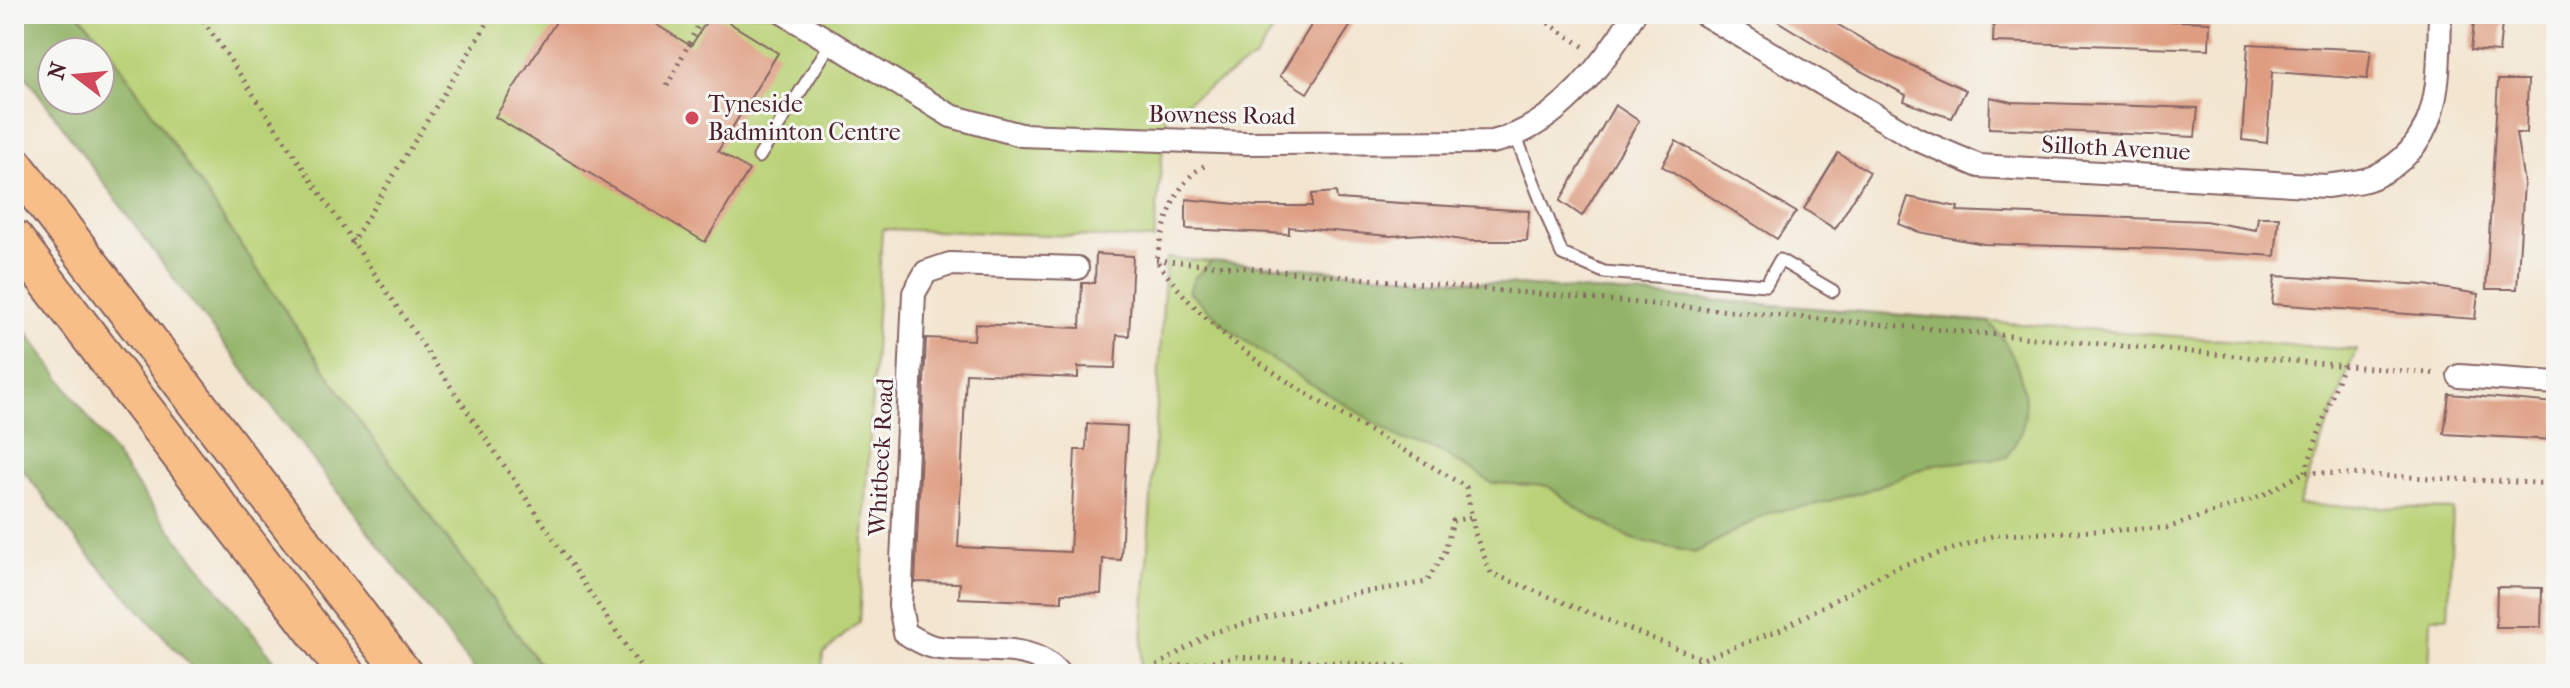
<svg xmlns="http://www.w3.org/2000/svg" width="2570" height="688" viewBox="0 0 2570 688" font-family="'IM FELL French Canon',serif">
	<rect width="100%" height="100%" fill="#f6f6f2"/>
	<filter id="ink" filterUnits="userSpaceOnUse"><feTurbulence type="fractalNoise" baseFrequency=".0125" numOctaves="2"/><feDisplacementMap in="SourceGraphic" scale="16" xChannelSelector="R" yChannelSelector="G"/><feConvolveMatrix kernelMatrix="1 2 1 2 8 2 1 2 1" color-interpolation-filters="sRGB"/></filter>
	<filter id="wash" filterUnits="userSpaceOnUse"><feTurbulence type="fractalNoise" baseFrequency=".006" numOctaves="4" result="noise"/><feDisplacementMap in="SourceGraphic" scale="32" xChannelSelector="R" yChannelSelector="G"/><feGaussianBlur stdDeviation="1.8" result="paint"/><feColorMatrix in="noise" values="0 0 0 0 0 0 0 0 0 0 0 0 0 0 0 0 0 1.4 0 .05"/><feComposite in="paint" operator="in"/></filter>
	<g filter="url(#wash)">
		<rect width="100%" height="100%" fill="#f3e5cf"/>
		<!-- green -->
		<g fill="#bad277" stroke="#827851" stroke-width="2">
			<polygon points="79,14 1284,14 1255,58 1166,115 1154,239 882,229 859,622 823,654 822,674 547,674 356,416 109,49"/>
			<polygon points="1166,258 2356,350 2298,505 2453,509 2448,617 2431,617 2429,674 1140,674"/>
		</g>
		<!-- forest -->
		<g fill="#93b468" stroke="#6e6a4a" stroke-width="2" fill-rule="evenodd">
			<path d="M14,14h65l30,35 247,367 191,258h-69l-298,-387 -166,-227zM52,52h48v48h-48z"/>
			<path d="M1212,261l776,61c25,23 45,72 34,106 -3,10 -10,20 -15,29l-75,8 -66,26 -60,16 -36,5 -75,41 -63,-14 -48,-26 -36,-27 -56,-3 -50,-31 -40,-13 -125,-76 -47,-33 -41,-38 5,-14z"/>
			<polygon points="14,314 149,502 285,674 198,674 81,546 14,458"/>
		</g>
		<g id="blocks">
			<!-- building -->
			<g fill="#de9d81">
				<polygon points="561,14 639,14 691,46 711,14 715,14 778,53 718,151 749,170 705,242 495,117"/>
				<polygon points="1318,14 1358,14 1307,93 1280,76"/>
				<polygon points="1766,14 1820,14 1891,56 1966,90 1952,118 1929,111 1904,101 1906,95 1846,63"/>
				<polygon points="2475,14 2503,14 2499,52 2471,50"/>
				<polygon points="1994,15 2210,22 2209,49 1993,42"/>
				<polygon points="2248,44 2371,50 2367,79 2272,72 2267,143 2242,140"/>
				<polygon points="2498,80 2528,80 2526,133 2516,133 2524,183 2517,289 2486,289"/>
				<polygon points="1990,97 2012,102 2198,108 2195,137 1989,128"/>
				<polygon points="1615,105 1639,121 1582,216 1560,201"/>
				<polygon points="1676,141 1796,212 1777,239 1662,166"/>
				<polygon points="1838,153 1870,172 1835,229 1804,209"/>
				<polygon points="1336,192 1337,199 1529,211 1527,241 1468,241 1424,234 1390,236 1289,227 1289,234 1186,229 1186,199 1256,206 1312,206 1312,194"/>
				<polygon points="1908,197 1958,207 1957,211 2205,221 2256,230 2258,217 2279,217 2275,256 2165,249 1984,244 1919,232 1899,224"/>
				<polygon points="1096,254 1133,256 1129,336 1117,335 1115,368 1078,367 1078,378 966,373 958,547 1070,552 1075,450 1086,450 1087,424 1127,426 1121,560 1103,559 1101,594 1062,593 1062,602 959,598 960,583 915,582 926,338 974,340 975,324 1080,328 1082,283 1095,283"/>
				<polygon points="2275,276 2425,285 2478,294 2475,319 2272,304"/>
				<polygon points="2449,394 2556,403 2556,440 2444,434"/>
				<polygon points="2497,587 2542,588 2541,627 2496,627"/>
			</g>
		</g>
	</g>
	<g filter="url(#ink)">
		<use href="#blocks" fill-opacity="0" stroke="#856464" stroke-width="2"/>
		<g fill="none" stroke-linecap="round" stroke-linejoin="round">
			<defs>
				<g id="service">
					<polyline points="1516,137 1562,254 1604,272 1766,285 1780,260 1833,291"/>
					<polyline points="759,157 831,43"/>
				</g>
				<g id="minor">
					<path d="M785,14l166,102 70,19 226,8 245,-1c62,-13 111,-77 142,-128"/>
					<path d="M1704,14l212,125 63,27 348,20c15,-3 36,-3 49,-10 68,-33 62,-98 64,-162"/>
					<polyline points="2459,376 2556,383"/>
					<path d="M1059,674c-29,-36 -85,-19 -125,-27 -10,-2 -20,-9 -29,-14l-5,-27 14,-313 12,-21 24,-8 127,4"/>
				</g>
				<g id="trunk">
					<polyline points="14,164 404,674"/>
					<polyline points="14,238 347,674"/>
				</g>
			</defs>
			<!-- service casing -->
			<use href="#service" stroke="#856464" stroke-width="15"/>
			<!-- minor casing -->
			<use href="#minor" stroke="#856464" stroke-width="26"/>
			<!-- trunk casing -->
			<use href="#trunk" stroke="#856464" stroke-width="40"/>
			<!-- path -->
			<g stroke="#856464" stroke-width="5" stroke-dasharray="2 6" stroke-linecap="butt">
				<polyline points="199,14 645,674"/>
				<polyline points="1535,14 1584,47"/>
				<polyline points="667,86 704,14"/>
				<path d="M1204,166c-31,17 -40,61 -48,94 75,108 201,159 310,227l9,47 16,39 210,85"/>
				<polyline points="351,244 493,14"/>
				<polyline points="1156,260 2438,374"/>
				<polyline points="2305,472 2343,365"/>
				<polyline points="1149,671 1237,657 1545,674"/>
				<polyline points="1143,674 1211,633 1358,593 1427,582 1445,551 1453,521 1471,517"/>
				<polyline points="1626,674 1684,666 1703,659 1779,630 1894,568 1996,535 2167,528 2263,495 2305,472 2556,484"/>
			</g>
			<!-- service -->
			<use href="#service" stroke="#fff" stroke-width="11"/>
			<!-- minor -->
			<use href="#minor" stroke="#fff" stroke-width="22"/>
			<!-- trunk -->
			<use href="#trunk" stroke="#f7be88" stroke-width="36"/>
		</g>
	</g>
	<!-- markers -->
	<circle fill="#d1495b" stroke="#f6f6f2" stroke-width="3" cx="692" cy="118" r="8"/>
	<g text-anchor="middle" dominant-baseline="central" stroke-width="6" stroke-linejoin="round" paint-order="stroke">
		<!-- poi labels -->
		<g font-size="24" fill="#4a1f2b" stroke="#f6f6f2" text-anchor="start">
			<text x="708" y="104">Tyneside<tspan x="708" dy="28">Badminton Centre</tspan></text>
		</g>
		<!-- street labels -->
		<g font-size="24" fill="#4a1f2b" stroke="#f6f6f2">
			<text transform="translate(1222 115) rotate(1)">Bowness Road</text>
			<text transform="translate(2116 148) rotate(3)">Silloth Avenue</text>
			<text transform="translate(881 457) rotate(-87)">Whitbeck Road</text>
		</g>
	</g>
	<!-- margin -->
	<rect width="2570" height="688" fill="none" stroke="#f6f6f2" stroke-width="48"/>
	<!-- north arrow -->
	<g transform="translate(76 76) rotate(286)"><circle r="38" fill="#f6f6f2" stroke="#b1a0a2" stroke-width="2"/>
	<path d="M0-6L14 30L0 20L-14 30Z" fill="#d1495b"/>
	<text y="-12" font-size="22" font-weight="bold" text-anchor="middle" fill="#4a1f2b">N</text>
	</g>
</svg>
